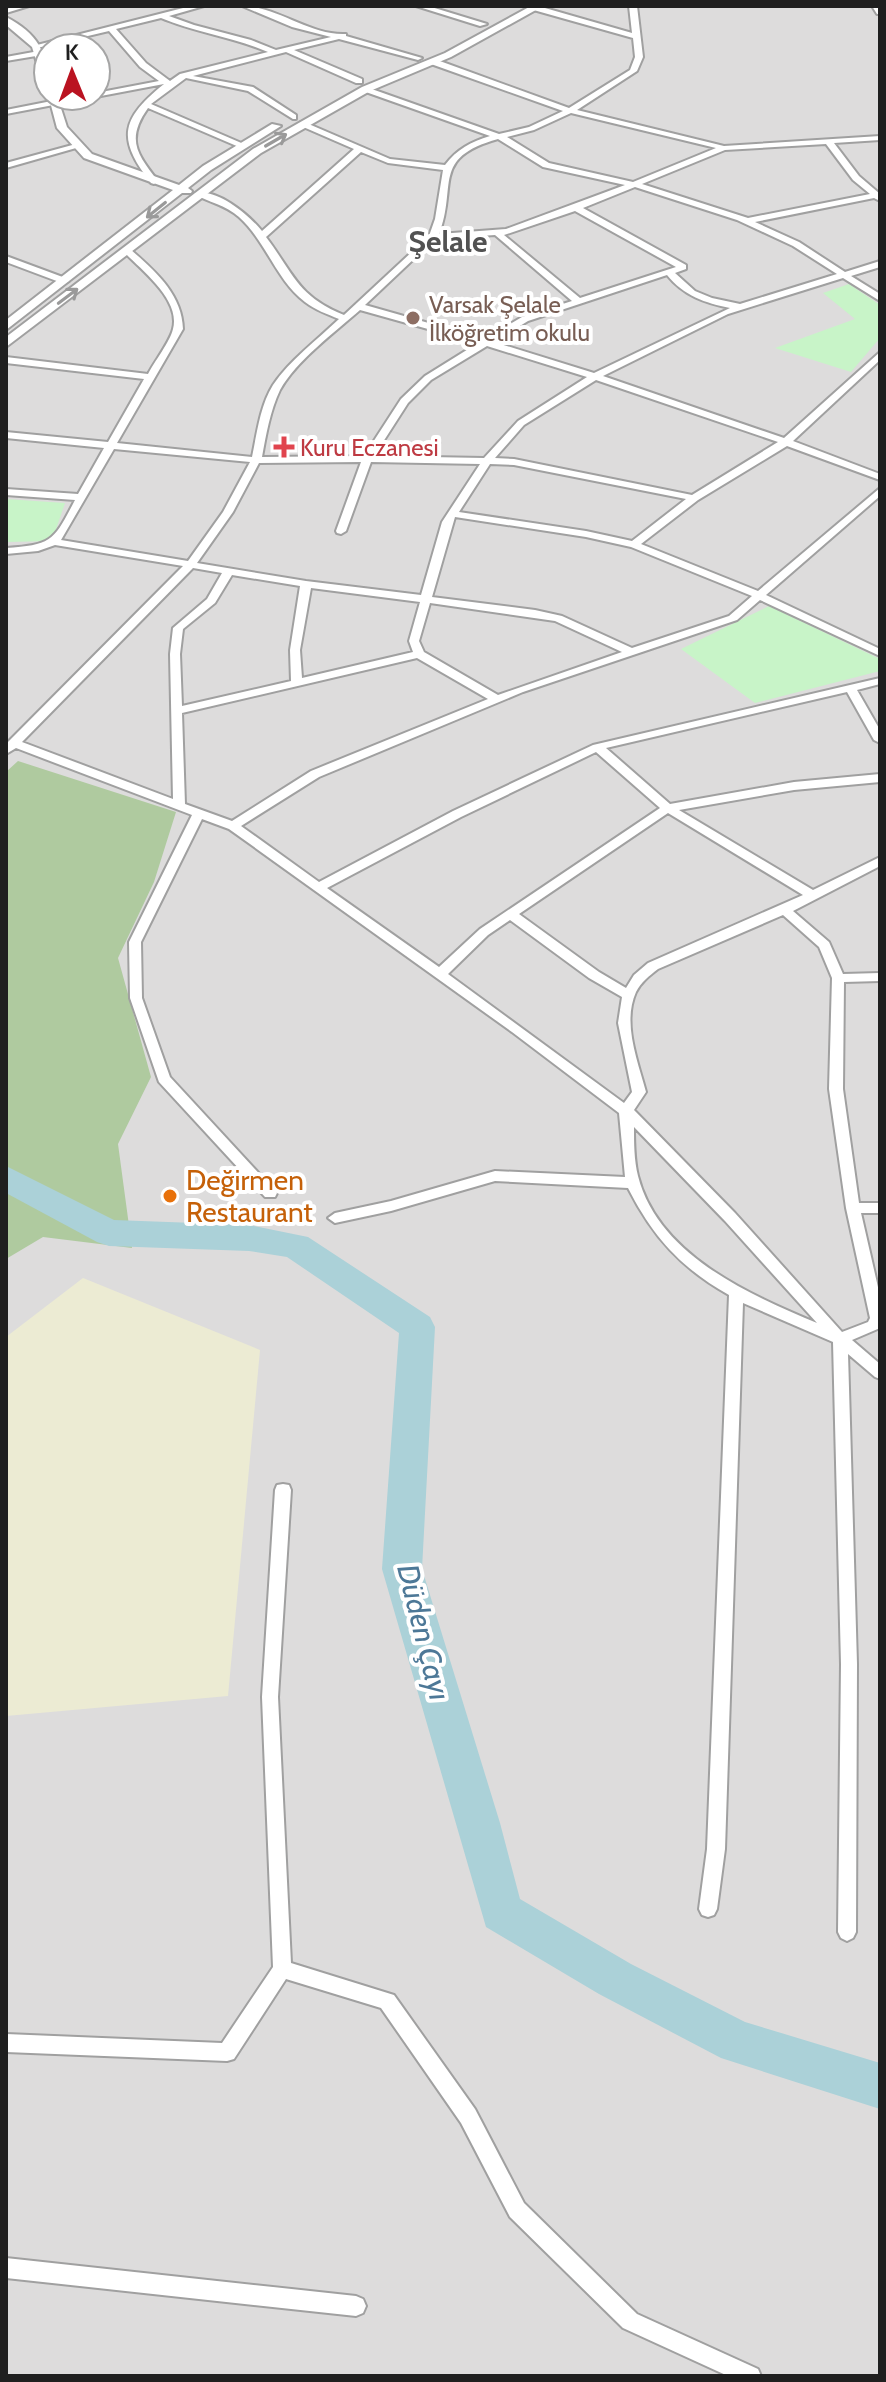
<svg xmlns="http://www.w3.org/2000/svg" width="886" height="2382" viewBox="0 0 886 2382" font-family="Cabin,sans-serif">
	<rect width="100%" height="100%" fill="#efebe6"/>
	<!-- residential -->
	<path fill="#dddcdc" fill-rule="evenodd" d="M6,6h874v2370h-874zM48,48h48v48h-48z"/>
	<!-- farmland -->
	<polygon fill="#ecebd3" points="83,1278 260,1350 228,1696 6,1716 6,1337"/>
	<!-- forest -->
	<polygon fill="#afca9f" points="18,761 176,812 154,882 118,958 151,1077 118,1144 132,1248 43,1237 6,1259 6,772"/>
	<!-- park -->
	<g fill="#c8f4c8">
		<polygon points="849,284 880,305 880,338 851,372 775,348 855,319 823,293"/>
		<polygon points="6,499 65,503 52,541 6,542"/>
		<polygon points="769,606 880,659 880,671 755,703 681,649"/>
	</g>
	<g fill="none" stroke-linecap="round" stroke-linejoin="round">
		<!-- river -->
		<polygon fill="#abd1d8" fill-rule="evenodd" points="6,1166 114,1220 249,1225 308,1237 430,1317 435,1327 422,1569 500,1823 520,1899 631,1964 745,2022 880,2063 880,2109 721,2058 599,1994 486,1927 382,1569 399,1333 287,1257 249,1251 109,1246 97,1242 6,1193"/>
		<defs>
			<g id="minor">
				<polygon points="16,6 29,6 6,13 6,9"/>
				<path d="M191,6h13l-35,10 25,9 57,15 25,10 55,-13 -39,-10 -50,-21c35,0 68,30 104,28v2l76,22 -4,2 -79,-21 -45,11 68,29v4h-6l-70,-31 -93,24 60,11 43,28v4h-3l-45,-28 -62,-13 -35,26 95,41 -7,2 -91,-39c-23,32 -10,47 10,73l-4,3 -3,-1c-35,-45 -30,-64 13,-99l-158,30v-4l71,-14h19v-3l63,-12 -19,-14 -31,-36 -72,17 -4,-2zM161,18c35,15 73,19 107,34l-88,22 -10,7 -24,-18 -30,-34z"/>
				<polygon points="416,6 428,6 487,24 480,26"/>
				<path d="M530,6h8l94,27 -3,-27h8l6,51 -6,14 -60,39 147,36 156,-10v4l-46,3 25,33 21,18v7l-6,-3 -119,24 44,20 46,30 35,-11v6l-29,9 29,18v7l-37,-23 -115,36 -125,62 181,62 96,-86v8l-87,81 87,33v6l-93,-34 -89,54 -57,44 117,47 122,-103v8l-114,99 114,54v7l-120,-56 -23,20 -214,72 -204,85 -78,49 78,56 134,-71 140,-66 287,-67v6l-23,6 23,40v13l-6,-3 -27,-48 -241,56 64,56 124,-22 86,-8v8l-86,8 -115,20 134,80 67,-33v9l-87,45 36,31 14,32 37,-1v8l-36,1 -1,107 16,114h21v10h-19l19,83v32l-28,12 28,24v15l-5,-2 -27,-23 9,310 -1,268 -3,6 -6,3 -6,-3 -3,-6 3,-268 -8,-322 -90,-39 -18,546 -8,60 -3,6 -6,2 -6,-2 -3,-6 8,-60 22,-554c-48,-27 -76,-58 -101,-107l-133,-7 -104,30 -56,12 -7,-5 7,-5 56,-12 104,-30 130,6 -6,-64 -107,-81 -283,-203 -27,-10 -61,123 1,56 28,79 107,116 -2,4h-10l-106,-115 -29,-84 -1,-56 63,-127 -176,-67 -10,6v-10l177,-178 -128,-21 -17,6 -32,3v-6c47,-3 48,-8 69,-48l-69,-5v-6l72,5 26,-46 -98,-10v-6l102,10 36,-63 -138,-16v-6l142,17c6,-12 22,-32 25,-45 8,-30 -33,-60 -50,-78l7,-2c25,22 52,45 53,80l-66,114 135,14c5,-24 8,-51 21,-72 17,-25 44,-45 66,-66 -12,-5 -24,-9 -34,-17 -29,-22 -39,-61 -66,-85 -13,-12 -31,-15 -45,-23 21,-8 55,21 68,37l92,-82 -53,-23v-4h3l86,37 55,6c12,-16 26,-23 45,-29l-127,-45 -1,-2 4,-2 133,47 30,-7 34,-16 -132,-47v-4h6l132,48 61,-38 5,-13 -2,-19 -103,-29zM571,113l145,35 -83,34 -84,-19 -42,-26 27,-7zM498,139l45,28 82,18 -119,44 -67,5c19,-48 -9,-76 59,-95zM826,144l27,36 17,14 -122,24 -106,-34 83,-34zM361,152l27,11 55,7 -8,49 -6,17 -85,79c-47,-19 -50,-41 -78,-78zM635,187l102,33 56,26 44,28 -97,30 -28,-6 -17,-7 -20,-18 11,-4v-4l-103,-57zM575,211l101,56 -96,31 -76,-63zM495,235l77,66 -50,16 -37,22 -120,-34 70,-66zM667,275c17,21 38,28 63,33l-136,65 -100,-31 34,-21zM360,310l118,33 -53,33 -24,23 -37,57 -102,1c4,-22 8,-46 18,-67 16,-29 55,-58 80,-80zM487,346l100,31 -69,44 -34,37 -110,-2 34,-53 23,-23zM596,380l182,62 -86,53 -178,-36 -19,-1 29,-33zM114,449l136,13 -27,50 -35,49 -127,-21zM361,462l-25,69 1,2 4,1 5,-3 25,-69 109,2 -38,58 -21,73 -115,-14 -109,-18 36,-51 26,-49zM490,464l24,1 172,34 -54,42 -46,-10 -127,-19zM455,517l131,20 45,10 121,49 -23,20 -97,32 -70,-32 -27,-6 -103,-13zM193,568l29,5 -15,26 -34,29 -3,26 3,145 -151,-57zM232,575l68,11 -10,64 1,31 -109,25 -2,-52 3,-25 32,-26zM311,588l109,14 -11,39 4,11 -111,26 -2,-28zM430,603l125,18 67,31 -124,43 -74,-43 -5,-11zM417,658l71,41 -177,72 -79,50 -47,-17 -3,-91zM596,752l64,56 -180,121 -41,38 -112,-79 134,-71zM668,813l135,82 -155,68 -14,12 -8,13 -27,-16 -80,-58zM783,915l36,32 13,31 -3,111 17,119 24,110 -2,4 -26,10 -107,-119 -101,-103 12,-18c-8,-30 -24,-69 -10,-100 5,-10 13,-16 22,-23zM510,920l79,58 33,19 -4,26 14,69 -8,11 -176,-129 40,-39zM634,1127l91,94 92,102c-67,-28 -159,-68 -179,-147 -4,-16 -4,-33 -4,-49z"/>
				<polygon points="872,6 880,6 880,14 877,14"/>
				<polygon points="39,51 42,51 42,55 6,61 6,57"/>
				<polygon points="76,144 83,146 6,168 6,163"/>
				<polygon points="6,256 68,279 69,281 62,283 6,262"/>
				<polygon points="283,1484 289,1485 291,1490 278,1697 291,1963 394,1995 475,2109 524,2203 637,2314 758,2369 761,2376 728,2376 623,2328 510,2217 461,2123 381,2008 286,1979 234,2059 227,2061 6,2052 6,2034 222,2043 273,1967 262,1697 275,1490 277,1485"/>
				<polygon points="6,2258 356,2296 363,2299 366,2306 363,2313 356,2316 6,2278"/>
			</g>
			<g id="tertiary">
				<polygon points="531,6 543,6 451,57 370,91 261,153 6,347 6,337 253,149 362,87 445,53"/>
				<path d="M6,17c31,16 42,35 42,69l-5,-3 -11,-36 -26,-22z"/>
				<polygon points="48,94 57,96 67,127 92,154 179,185 203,166 272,124 281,126 211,170 188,188 192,191 191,193 182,193 6,330 6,320 173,190 84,158 57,128"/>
			</g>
		</defs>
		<!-- minor casing -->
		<use href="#minor" stroke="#a0a0a0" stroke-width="4"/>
		<!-- tertiary casing -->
		<use href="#tertiary" stroke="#a0a0a0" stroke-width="4"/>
		<!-- minor -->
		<use href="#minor" fill="#fff" fill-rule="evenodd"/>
		<!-- tertiary -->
		<use href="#tertiary" fill="#fff" fill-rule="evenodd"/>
	</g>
	<!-- one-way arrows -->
	<defs><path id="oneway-shaft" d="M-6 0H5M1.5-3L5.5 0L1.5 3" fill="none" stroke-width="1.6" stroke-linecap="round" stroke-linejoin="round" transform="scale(2)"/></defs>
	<g stroke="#9a9a9a">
		<use href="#oneway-shaft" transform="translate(276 140) rotate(-30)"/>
		<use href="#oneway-shaft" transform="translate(156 210) rotate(141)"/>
		<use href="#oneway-shaft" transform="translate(68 296) rotate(-37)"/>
	</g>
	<!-- markers -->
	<circle fill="#8d6e63" stroke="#fff" stroke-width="3" cx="413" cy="318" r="8"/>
	<path fill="#e0444e" stroke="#fff" stroke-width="3" d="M280 435h8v8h8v8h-8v8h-8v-8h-8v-8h8z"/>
	<circle fill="#e8710a" stroke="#fff" stroke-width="3" cx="170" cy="1196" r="8"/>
	<g text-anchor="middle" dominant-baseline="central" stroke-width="8" stroke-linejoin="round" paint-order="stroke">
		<!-- far-education labels -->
		<g font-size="24" fill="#785e54" stroke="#fff" text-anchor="start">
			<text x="429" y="304">Varsak Şelale<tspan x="429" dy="28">İlköğretim okulu</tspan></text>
		</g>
		<!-- far-health labels -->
		<g font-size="24" fill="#be3a42" stroke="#fff" text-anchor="start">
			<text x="300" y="447">Kuru Eczanesi</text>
		</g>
		<!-- food labels -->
		<g font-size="28" fill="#c56008" stroke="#fff" text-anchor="start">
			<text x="186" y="1180">Değirmen<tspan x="186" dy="32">Restaurant</tspan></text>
		</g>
		<!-- far-district labels -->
		<g font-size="30" font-weight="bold" fill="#525252" stroke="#fff">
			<text x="448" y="241">Şelale</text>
		</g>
		<!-- water labels -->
		<g font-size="30" font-style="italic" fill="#4d7897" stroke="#fff">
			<text transform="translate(424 1632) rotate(76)">Düden Çayı</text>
		</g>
	</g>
	<!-- border -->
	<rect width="886" height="2382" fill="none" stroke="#1f1f1f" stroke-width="16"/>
	<!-- north arrow -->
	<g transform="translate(72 72) rotate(359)"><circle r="38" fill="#ffffff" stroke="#a5a5a5" stroke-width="2"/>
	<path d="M0-6L14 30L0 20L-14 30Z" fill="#ba1321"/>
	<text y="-12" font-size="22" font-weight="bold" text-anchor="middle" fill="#1f1f1f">K</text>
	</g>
</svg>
